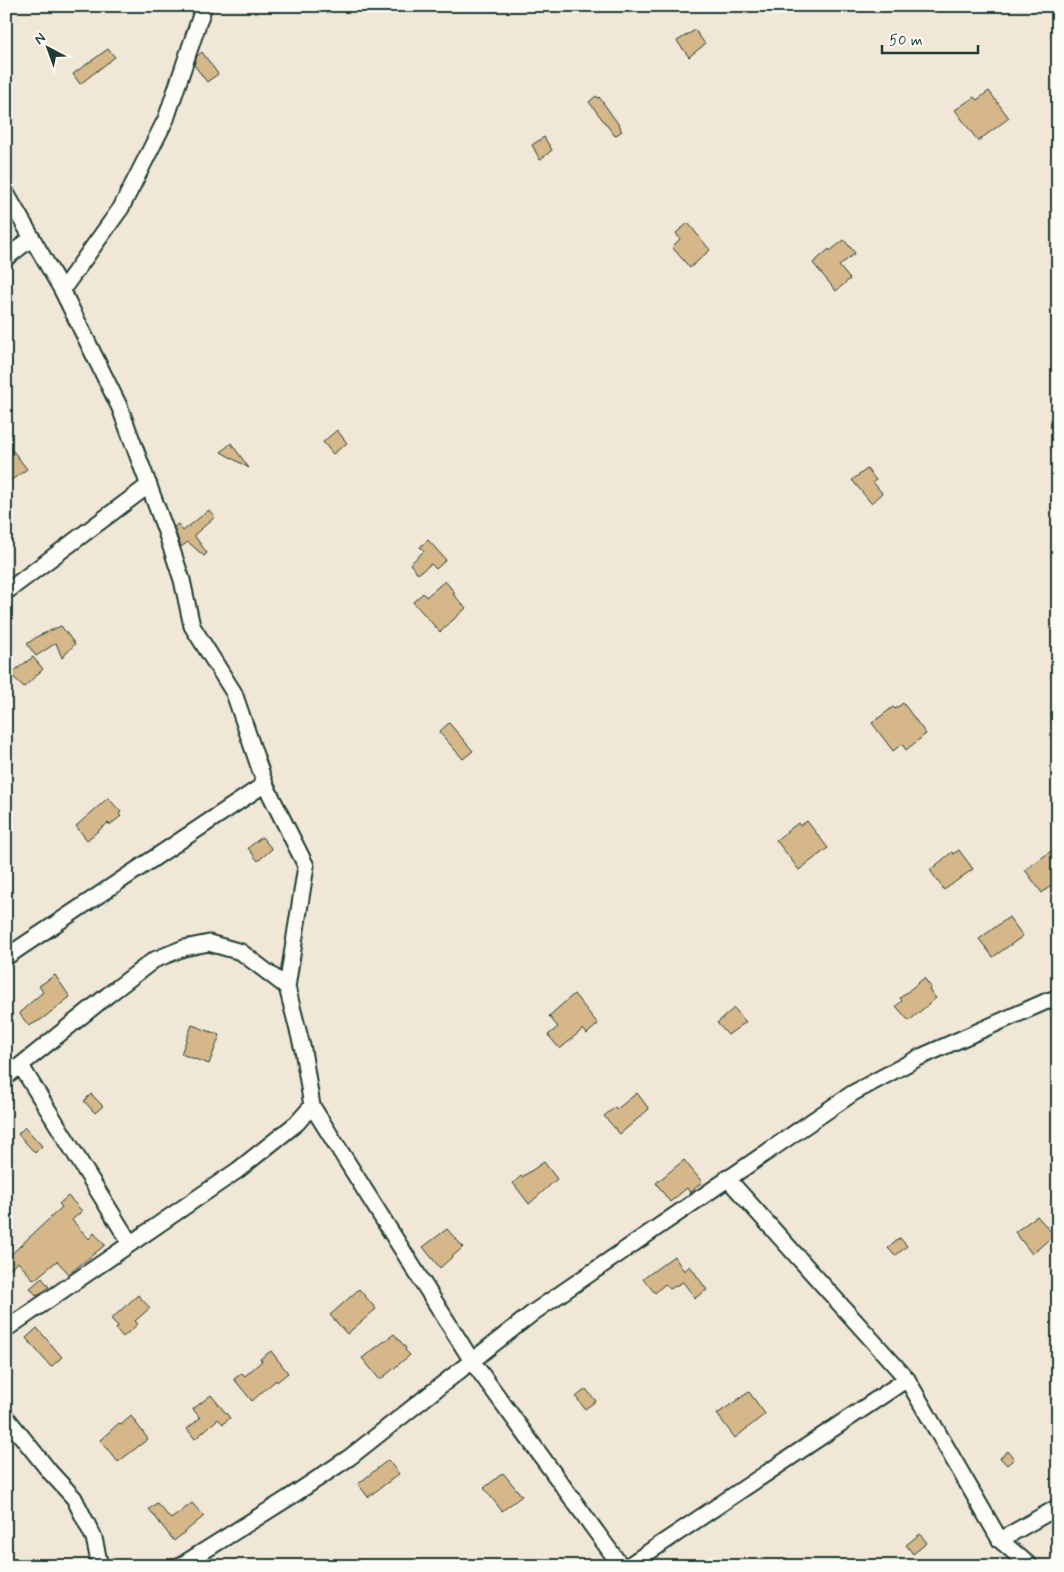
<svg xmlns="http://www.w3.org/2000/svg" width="1064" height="1572" viewBox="0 0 1064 1572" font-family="Mynerve,sans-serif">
	<rect width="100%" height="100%" fill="#f1e7d6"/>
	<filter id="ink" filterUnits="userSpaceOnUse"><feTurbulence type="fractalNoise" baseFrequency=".02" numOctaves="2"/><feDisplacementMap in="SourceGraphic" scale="10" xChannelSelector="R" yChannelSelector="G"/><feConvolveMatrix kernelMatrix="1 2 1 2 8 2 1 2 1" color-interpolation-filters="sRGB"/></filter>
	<g filter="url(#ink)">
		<!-- building -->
		<g fill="#d5b789" stroke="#1f3d34">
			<polygon points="695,30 705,44 689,57 677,41"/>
			<polygon points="108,49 115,57 80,84 73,74"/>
			<polygon points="202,52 218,74 207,82 194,65 197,56"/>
			<polygon points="989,91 1009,118 978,141 955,110 974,97 977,100"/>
			<polygon points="596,96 598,98 599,97 621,128 620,129 622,131 615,136 589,102"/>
			<polygon points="544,137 552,150 540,160 532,145"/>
			<polygon points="688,223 710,250 690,268 672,247 680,239 676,233"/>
			<polygon points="844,240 855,253 839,266 850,279 836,291 813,263 829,249 830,251"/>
			<polygon points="337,430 347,443 333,454 323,442"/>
			<polygon points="6,442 27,469 6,484"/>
			<polygon points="231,443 249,468 221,452"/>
			<polygon points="867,469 876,480 873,482 882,493 871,503 852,480"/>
			<polygon points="209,510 215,517 194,535 207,553 204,556 188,542 181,547 174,527 178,524 183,531"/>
			<polygon points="428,540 446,560 436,569 431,564 418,574 410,564 424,551 420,547"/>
			<polygon points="445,581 455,593 453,594 466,608 440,632 413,602 423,593 426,597"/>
			<polygon points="61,626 75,644 62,658 56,643 36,656 27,644 38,636"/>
			<polygon points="33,657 43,669 24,687 10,674"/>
			<polygon points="903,703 926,734 906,750 902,744 893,751 872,723 893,707 895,709"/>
			<polygon points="449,723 473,751 463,759 439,732"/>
			<polygon points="108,798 121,812 119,814 121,816 110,825 108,823 87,840 76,826"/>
			<polygon points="807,821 828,848 799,870 776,840 798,823 800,826"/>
			<polygon points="262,837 272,849 258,861 248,848"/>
			<polygon points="1058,846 1058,880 1042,893 1025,870"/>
			<polygon points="959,850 973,869 944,890 930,870 952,852 953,854"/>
			<polygon points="1009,917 1023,936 993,957 979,939"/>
			<polygon points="55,975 70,997 42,1019 29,1026 19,1013 43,992 39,986"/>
			<polygon points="924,978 931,987 929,990 936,998 909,1021 896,1006 902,1001 900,998"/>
			<polygon points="574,994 598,1024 587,1034 583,1029 560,1049 548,1035 558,1027 549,1016"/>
			<polygon points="734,1008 746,1022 728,1035 717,1023"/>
			<polygon points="192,1025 220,1035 209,1064 181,1054"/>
			<polygon points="637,1093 649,1109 620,1134 604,1116 615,1107 617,1109"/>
			<polygon points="91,1094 103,1106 95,1113 84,1101"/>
			<polygon points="25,1127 42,1146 35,1153 18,1134"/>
			<polygon points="684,1160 702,1182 690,1193 687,1188 670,1202 656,1183"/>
			<polygon points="544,1162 557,1179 529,1204 513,1183 521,1176 522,1177"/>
			<polygon points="68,1196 82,1211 72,1220 89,1239 94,1233 105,1245 69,1274 57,1261 34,1280 18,1262 6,1272 6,1259 62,1207 59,1204"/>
			<polygon points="1037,1216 1054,1235 1032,1254 1015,1232"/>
			<polygon points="447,1229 463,1247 440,1268 423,1247"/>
			<polygon points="900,1238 907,1246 895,1256 888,1248"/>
			<polygon points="674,1256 684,1271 690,1266 707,1290 695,1298 683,1282 670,1289 665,1284 655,1293 643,1279"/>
			<polygon points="42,1278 49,1287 37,1296 30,1288"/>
			<polygon points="359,1289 376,1309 347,1334 330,1315"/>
			<polygon points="138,1295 150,1308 135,1321 138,1324 123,1337 116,1329 118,1326 111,1319"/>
			<polygon points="37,1328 62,1357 51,1367 26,1338"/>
			<polygon points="394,1334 406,1348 405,1350 410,1355 380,1380 362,1358"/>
			<polygon points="271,1351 288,1373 277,1382 276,1380 252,1401 234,1379 242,1373 245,1376 262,1361 260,1359"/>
			<polygon points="586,1389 596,1401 585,1409 576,1397"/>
			<polygon points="749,1392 765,1414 735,1438 717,1414"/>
			<polygon points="211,1395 230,1418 223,1424 218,1419 195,1439 187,1429 200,1418 193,1409"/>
			<polygon points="131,1416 148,1439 118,1462 100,1440 119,1423 121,1425"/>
			<polygon points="1008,1451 1014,1459 1007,1465 1000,1458"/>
			<polygon points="388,1460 399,1474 368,1497 358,1484"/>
			<polygon points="503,1473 522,1496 502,1511 484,1488"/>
			<polygon points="157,1503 171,1519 192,1503 204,1516 174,1541 149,1509"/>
			<polygon points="920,1534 927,1543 913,1554 906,1545"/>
		</g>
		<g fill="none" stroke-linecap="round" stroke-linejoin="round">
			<defs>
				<g id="minor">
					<polyline points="6,193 62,290 120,408 165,529 182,580 192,626 234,693 265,784 306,866 287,987 303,1050 312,1106 472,1361 621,1566"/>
					<polyline points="6,258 32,238"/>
					<polyline points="62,290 121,208 166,119 204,6"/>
					<polyline points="6,592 149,485"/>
					<polyline points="6,957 265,784"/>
					<polyline points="21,1066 130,1243"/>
					<polyline points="6,1077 108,995 154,960 184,948 209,943 241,952 287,987"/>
					<polyline points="727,1178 907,1379 1000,1540 1030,1566"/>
					<polyline points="6,1329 238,1170 297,1123 312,1106"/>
					<polyline points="6,1417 50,1472 74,1498 94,1538 100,1566"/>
					<polyline points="1000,1540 1058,1507"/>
					<polyline points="180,1566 290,1497 350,1457 534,1312 853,1093 918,1058 1047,1001 1058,998"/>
					<polyline points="628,1566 907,1379"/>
				</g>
			</defs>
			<!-- minor casing -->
			<use href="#minor" stroke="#1f3d34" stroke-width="19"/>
			<!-- minor -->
			<use href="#minor" stroke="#fdfcf7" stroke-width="15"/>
		</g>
	</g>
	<!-- margin -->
	<rect width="1064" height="1572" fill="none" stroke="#fdfcf7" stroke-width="25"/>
	<rect x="12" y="12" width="1039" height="1547" fill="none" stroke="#1f3d34" stroke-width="2" filter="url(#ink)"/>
	<!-- north arrow -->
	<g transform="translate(48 48) rotate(319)" stroke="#fdfcf7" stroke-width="4" paint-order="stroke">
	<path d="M0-4L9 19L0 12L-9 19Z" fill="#1f3d34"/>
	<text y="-8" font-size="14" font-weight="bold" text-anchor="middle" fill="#1f3d34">N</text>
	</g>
	<!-- scale -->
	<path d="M882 45v8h96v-8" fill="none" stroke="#1f3d34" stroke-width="2.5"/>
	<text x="889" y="45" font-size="15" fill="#1f3d34" stroke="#fdfcf7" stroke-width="4" paint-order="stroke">50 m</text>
</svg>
